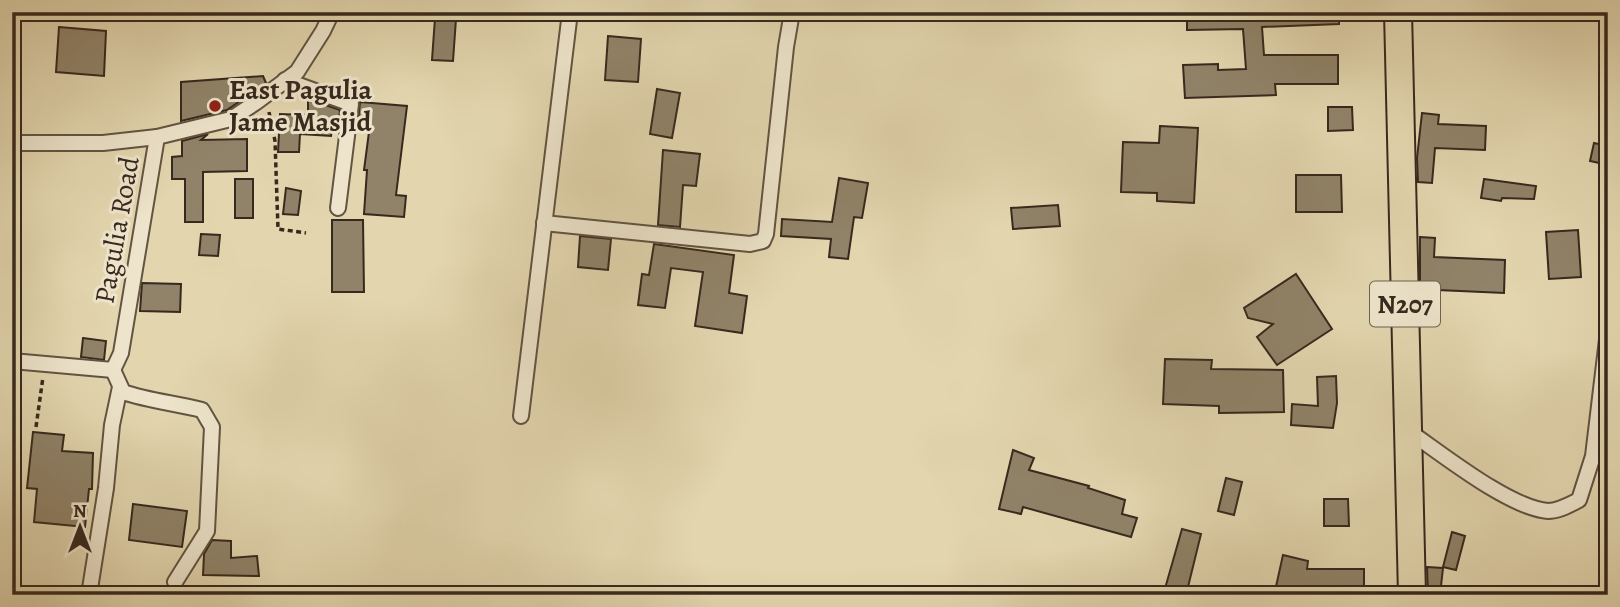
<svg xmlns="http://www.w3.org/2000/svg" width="1620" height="607" viewBox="0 0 1620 607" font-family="Alegreya,serif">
	<rect width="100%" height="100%" fill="#e3d6af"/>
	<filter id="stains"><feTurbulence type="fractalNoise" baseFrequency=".00286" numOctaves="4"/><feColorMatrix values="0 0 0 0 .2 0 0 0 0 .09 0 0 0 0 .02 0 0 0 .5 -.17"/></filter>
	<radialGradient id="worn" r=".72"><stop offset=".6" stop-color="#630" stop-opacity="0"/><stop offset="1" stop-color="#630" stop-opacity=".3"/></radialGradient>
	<!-- building -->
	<g fill="#908369" stroke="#37291e" stroke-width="2">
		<polygon points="1187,12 1339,12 1339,24 1262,27 1264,55 1338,55 1338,84 1275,84 1276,95 1185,98 1183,65 1218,64 1218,70 1246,69 1243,29 1187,30"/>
		<polygon points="435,18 456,19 453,61 432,60"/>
		<polygon points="59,27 106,31 104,76 56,72"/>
		<polygon points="608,36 641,39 638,82 605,80"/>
		<polygon points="263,76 266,83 227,110 181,121 181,82"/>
		<polygon points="657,89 680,93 672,138 650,134"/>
		<polygon points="308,99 340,110 338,130 332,129 331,136 300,134 299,152 278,152 280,114 308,115"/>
		<polygon points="360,102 407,106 396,195 406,196 404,217 364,214 367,170 364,170 369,132 357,131"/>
		<polygon points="1328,107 1352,107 1353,130 1328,131"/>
		<polygon points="1422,113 1439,115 1438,124 1486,126 1485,150 1435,148 1432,183 1418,182 1417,158"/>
		<polygon points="1160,126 1198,128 1194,203 1157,201 1157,193 1121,192 1123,142 1159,143"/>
		<polygon points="208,134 201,140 247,139 247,171 203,172 203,222 185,222 185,179 172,179 172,157 182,156 182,141"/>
		<polygon points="1594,143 1608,146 1604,164 1590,161"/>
		<polygon points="663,150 700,154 696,186 683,185 680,227 658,225"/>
		<polygon points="1296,175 1341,175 1342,212 1296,212"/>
		<polygon points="839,178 868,183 862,218 854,217 848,259 829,257 831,239 781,236 782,219 832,222"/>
		<rect x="235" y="179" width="18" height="39"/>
		<polygon points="1484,179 1536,186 1534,199 1502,198 1501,201 1481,198"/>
		<polygon points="286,188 301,191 298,215 283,214"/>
		<polygon points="1058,205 1060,226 1013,229 1011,208"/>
		<polygon points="332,220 363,220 364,292 332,292"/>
		<polygon points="1578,230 1581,277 1549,279 1546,232"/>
		<polygon points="201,234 220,235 218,256 199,255"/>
		<polygon points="580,236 611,239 608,270 578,267"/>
		<polygon points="1420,237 1435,238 1434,257 1505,260 1504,293 1438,290 1438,288 1420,287"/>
		<polygon points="654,244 734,255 729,293 747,296 742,333 695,326 703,272 671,268 665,308 638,305 642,274 649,275"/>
		<polygon points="1296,274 1332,329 1277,365 1257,337 1273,324 1248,318 1244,308"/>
		<polygon points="142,283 181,284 180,312 140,311"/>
		<polygon points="83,338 106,341 104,360 81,357"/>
		<polygon points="1165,359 1212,360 1211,369 1283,370 1284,412 1219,413 1219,406 1163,404"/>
		<polygon points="1336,376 1337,403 1333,428 1291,425 1292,404 1318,406 1317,377"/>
		<polygon points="33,432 64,435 62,451 93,453 92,489 89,489 85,527 34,522 37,489 27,488"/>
		<polygon points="1013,450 1034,458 1029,470 1089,486 1088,488 1125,500 1122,514 1137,518 1131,537 1023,507 1021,514 999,509"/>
		<polygon points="1226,478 1242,482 1234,515 1218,511"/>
		<polygon points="1324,499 1348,499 1349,526 1324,526"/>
		<polygon points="133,504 187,511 182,547 129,540"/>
		<polygon points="1182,529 1201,534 1186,595 1174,595 1164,592"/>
		<polygon points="1452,532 1465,536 1456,570 1443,567"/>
		<polygon points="212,540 231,541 231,558 257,556 259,576 203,575 204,554"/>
		<polygon points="1283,555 1308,561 1307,569 1364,569 1364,595 1290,595 1275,591"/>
		<polygon points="1427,567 1443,568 1440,595 1428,595"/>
	</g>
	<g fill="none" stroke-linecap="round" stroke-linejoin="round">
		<defs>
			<g id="street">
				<polyline points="285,80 351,104 338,208"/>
				<polyline points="12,143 103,143 157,137"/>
				<polyline points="544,223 750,244 763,241 766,234 786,47 792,12"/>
				<polyline points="12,361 113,370 121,353 157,137 231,119 255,103 297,72 323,31 332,12"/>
				<path d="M113,370l10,22c26,9 52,11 79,18l10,17 -5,104 -32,51"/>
				<polyline points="521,416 570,12"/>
				<path d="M1407,430c34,23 102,78 141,81 11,0 21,-6 31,-11l14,-44 15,-125"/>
				<polyline points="89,595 106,488 112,425 120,387"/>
			</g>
			<polyline id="highway" points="1398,12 1412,595"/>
		</defs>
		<!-- street casing -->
		<use href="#street" stroke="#625442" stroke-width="18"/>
		<!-- highway casing -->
		<use href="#highway" stroke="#37291e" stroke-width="30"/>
		<!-- path -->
		<g stroke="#37291e" stroke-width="3.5" stroke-dasharray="5 3.5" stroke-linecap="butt">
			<polyline points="269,112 275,141 278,229 306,233"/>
			<polyline points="36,427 43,377"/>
		</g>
		<!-- street -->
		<use href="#street" stroke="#ede4cb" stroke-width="14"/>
		<!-- highway -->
		<use href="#highway" stroke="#e3d6af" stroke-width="26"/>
	</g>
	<!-- markers -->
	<circle fill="#8f2418" stroke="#ede4cb" stroke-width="2.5" cx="215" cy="106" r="7"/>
	<g text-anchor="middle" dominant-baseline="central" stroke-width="6" stroke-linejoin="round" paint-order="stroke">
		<!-- shield labels -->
		<rect fill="#ede4cb" stroke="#6e6152" stroke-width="2" x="1370" y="281.5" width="70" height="45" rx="5"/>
		<g font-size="26" font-weight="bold" fill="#37291e">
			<text x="1405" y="304">N207</text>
		</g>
		<!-- poi labels -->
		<g font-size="28" font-weight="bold" fill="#37291e" stroke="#ede4cb" text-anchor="start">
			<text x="229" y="90">East Pagulia<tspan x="229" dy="32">Jame Masjid</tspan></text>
		</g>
		<!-- street labels -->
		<g font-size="28" fill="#37291e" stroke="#ede4cb">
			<text transform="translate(117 230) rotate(-80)">Pagulia Road</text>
		</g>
	</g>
	<!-- margin -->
	<rect width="1620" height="607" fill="none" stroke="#e3d6af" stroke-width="42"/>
	<rect x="14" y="14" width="1592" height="579" fill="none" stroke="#37291e" stroke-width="3.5"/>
	<rect x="21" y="21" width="1578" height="565" fill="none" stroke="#37291e" stroke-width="2"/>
	<!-- north arrow -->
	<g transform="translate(80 527)" stroke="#ede4cb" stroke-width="5" paint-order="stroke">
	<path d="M0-5L12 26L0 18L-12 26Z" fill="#37291e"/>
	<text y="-10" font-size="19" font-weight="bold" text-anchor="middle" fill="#37291e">N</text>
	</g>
	<rect width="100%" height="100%" filter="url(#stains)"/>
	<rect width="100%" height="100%" fill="url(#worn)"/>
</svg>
